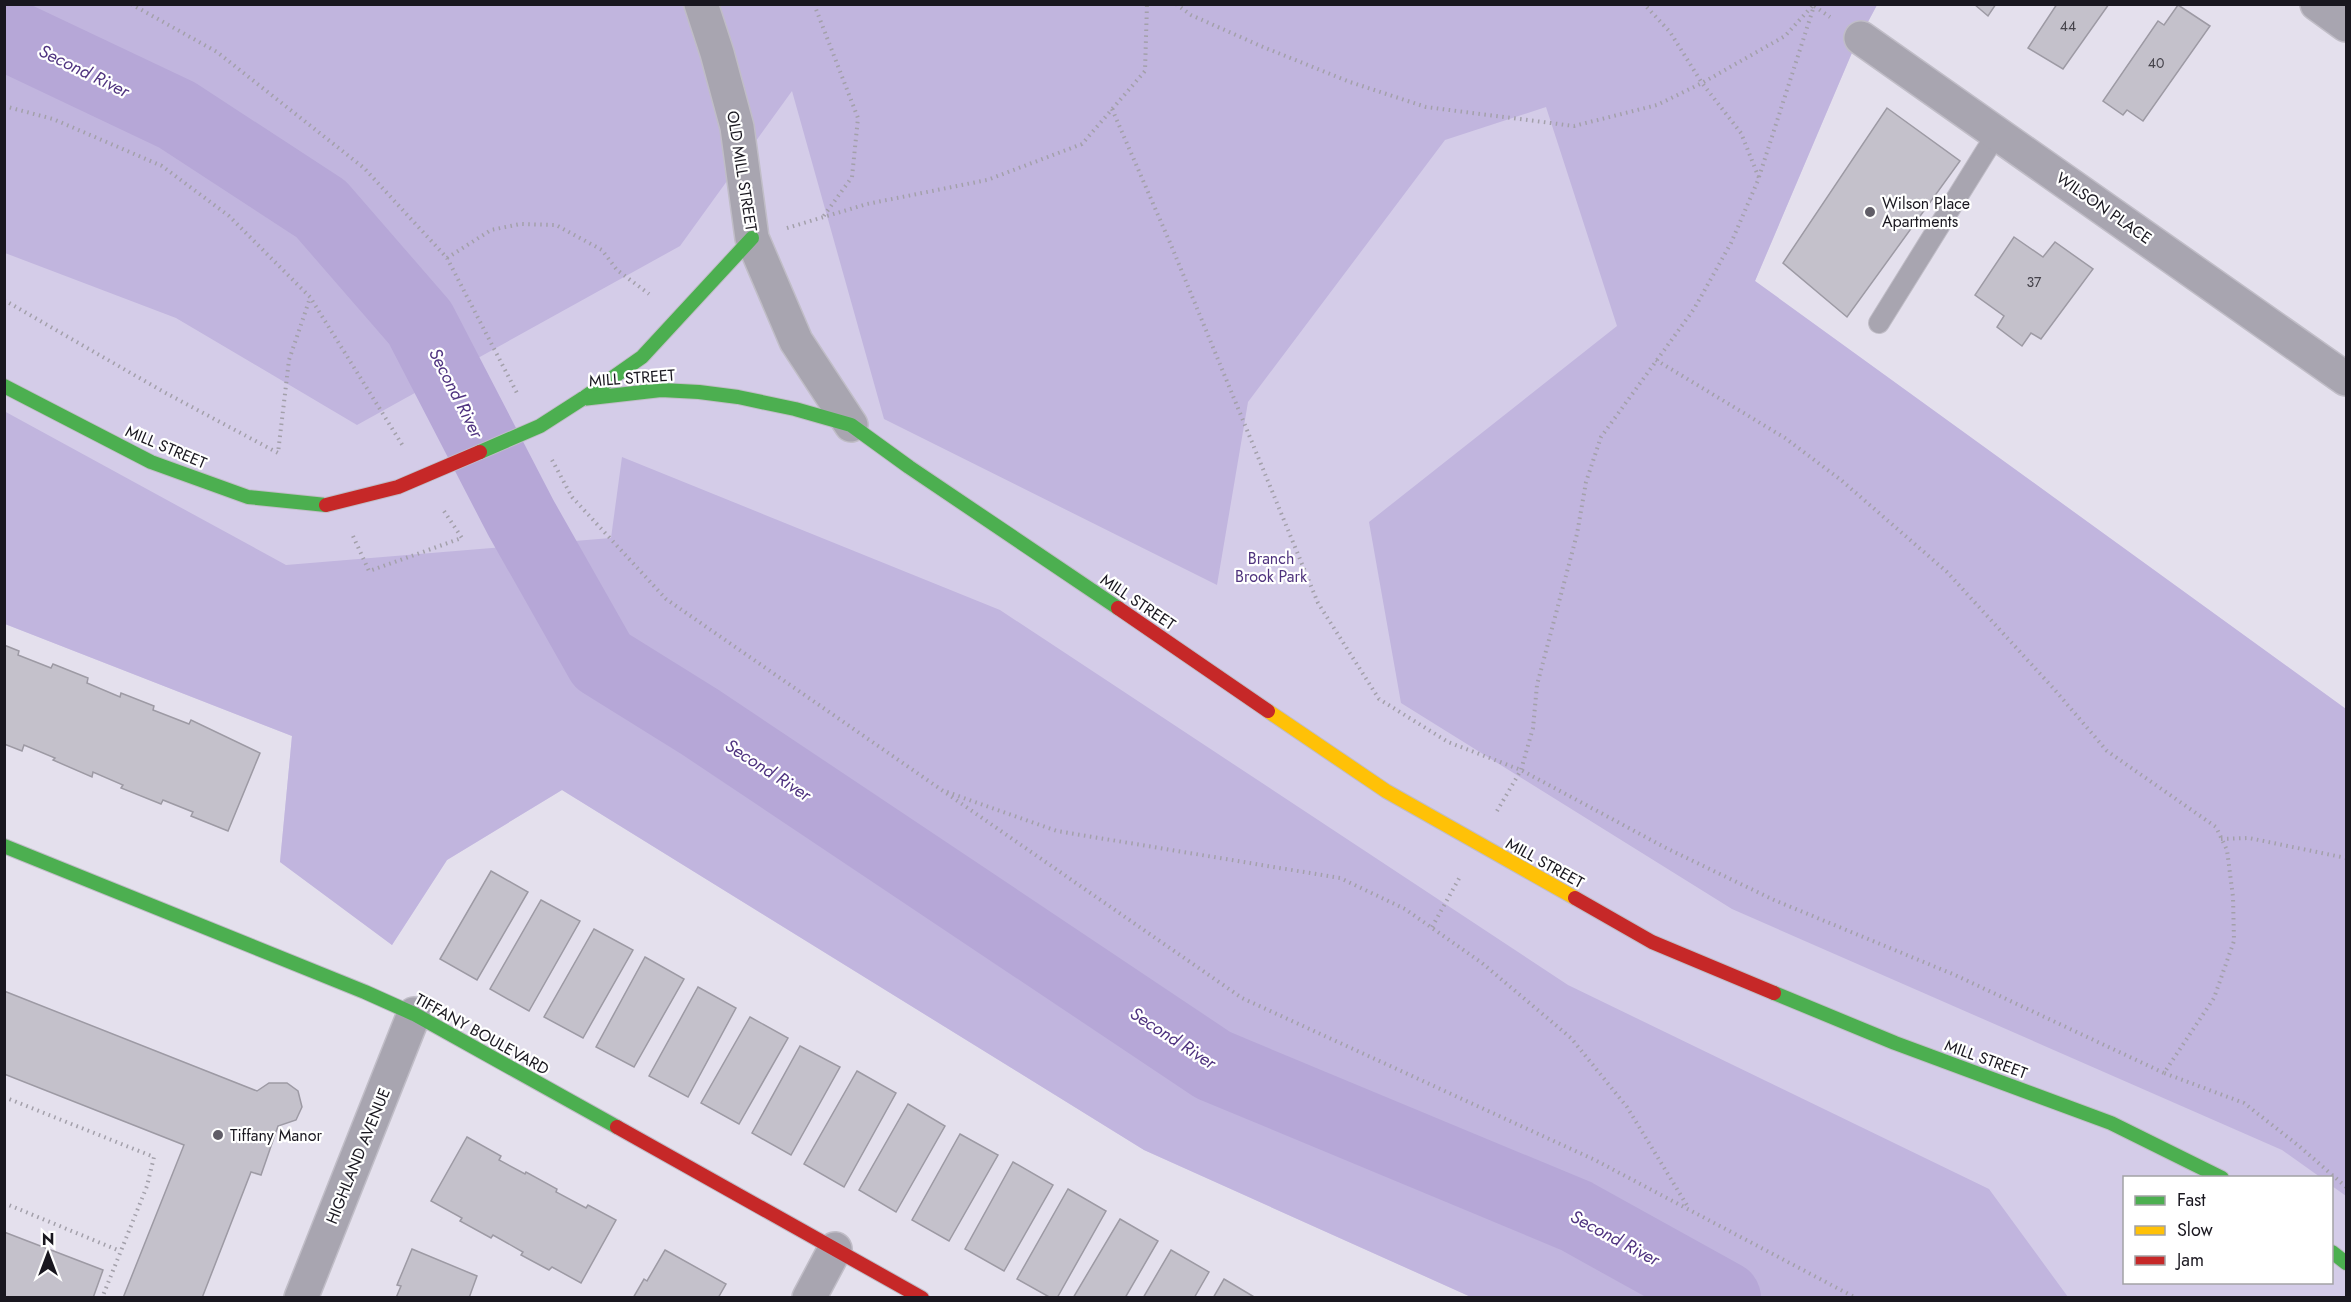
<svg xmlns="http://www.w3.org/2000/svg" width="2351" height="1302" viewBox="0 0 2351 1302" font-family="Jost,sans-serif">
	<rect width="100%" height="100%" fill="#e4e0ed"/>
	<!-- green -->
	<path fill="#d4cce8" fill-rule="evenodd" d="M4,5h1873l-23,43 -99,233 591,428v588h-875l-327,-147 -582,-360 -115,70 -55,85 -112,-83 12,-126 -287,-112zM2124,1178h208v104h-208z"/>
	<!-- forest -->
	<g fill="#c1b5de">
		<polygon points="4,5 1877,5 1854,48 1755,281 2346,709 2346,1196 2332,1186 2332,1178 2320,1177 2282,1150 1732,909 1401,703 1369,522 1617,326 1546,107 1445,140 1248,402 1217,585 884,419 792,91 680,246 357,425 176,318 5,253"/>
		<polygon points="4,411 286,565 611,538 622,457 1000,610 1568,985 1989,1189 2068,1297 1471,1297 1144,1150 562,790 447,860 392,945 280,862 292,736 5,624"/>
	</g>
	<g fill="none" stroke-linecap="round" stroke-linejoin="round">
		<!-- river -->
		<polyline stroke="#b6a7d7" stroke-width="74" points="4,33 177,115 321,209 420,323 521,518 602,661 700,722 1213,1065 1576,1216 1724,1298"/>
	</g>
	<!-- building -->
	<g fill="#c4c1cb" stroke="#9d9aa4" stroke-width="1.5">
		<polygon points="1974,4 1996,4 1988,16"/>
		<polygon points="2057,4 2109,4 2063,69 2028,48"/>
		<polygon points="2178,5 2210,26 2143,121 2127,110 2123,115 2103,101 2158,21 2164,25"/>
		<polygon points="1887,108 1960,161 1847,317 1783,263"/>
		<polygon points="2014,237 2043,257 2055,242 2093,269 2041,339 2031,333 2022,346 1997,327 2004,316 1975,295"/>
		<polygon points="4,645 19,651 18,655 51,668 53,664 88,678 87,683 120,697 121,693 154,706 153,710 189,724 191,720 260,753 228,831 191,816 193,812 163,800 161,804 121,788 123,785 93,772 92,777 53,760 55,758 24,745 22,751 4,744"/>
		<polygon points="491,871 528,892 477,980 440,959"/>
		<polygon points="541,900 580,921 529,1011 490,989"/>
		<polygon points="594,929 633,950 583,1038 544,1017"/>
		<polygon points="645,957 684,979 634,1067 596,1047"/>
		<polygon points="698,987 736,1008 688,1097 649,1076"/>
		<polygon points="4,991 257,1091 269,1083 287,1083 298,1091 302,1107 296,1120 278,1126 261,1175 251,1172 202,1298 123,1298 184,1145 4,1074"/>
		<polygon points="750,1017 788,1038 739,1124 701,1103"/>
		<polygon points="800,1046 840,1067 791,1155 752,1133"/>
		<polygon points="857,1071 896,1093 844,1187 804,1164"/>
		<polygon points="908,1104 945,1126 896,1212 859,1190"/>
		<polygon points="960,1134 998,1155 949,1241 912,1220"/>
		<polygon points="467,1137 501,1156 499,1160 525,1174 526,1172 557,1189 556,1192 586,1208 588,1205 616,1220 581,1283 552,1267 549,1270 521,1255 523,1252 493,1235 491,1238 460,1221 462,1218 431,1201"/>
		<polygon points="1013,1162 1053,1185 1004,1271 965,1249"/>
		<polygon points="1068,1189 1106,1211 1057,1298 1051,1298 1017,1279"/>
		<polygon points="1120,1219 1158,1241 1125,1298 1073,1298"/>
		<polygon points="4,1232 103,1270 93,1298 4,1298"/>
		<polygon points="412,1249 477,1276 469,1298 396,1298 401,1286 397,1285"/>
		<polygon points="665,1250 726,1284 718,1298 633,1298 644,1279 647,1281"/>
		<polygon points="1171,1250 1209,1272 1194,1298 1143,1298"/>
		<polygon points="1224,1279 1256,1298 1213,1298"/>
	</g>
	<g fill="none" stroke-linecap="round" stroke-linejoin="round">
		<defs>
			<polyline id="lane" points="1879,323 1997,133"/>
			<g id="street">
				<polyline points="701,4 717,53 737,127 752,238 796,341 851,425"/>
				<polyline points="2317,4 2346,25"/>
				<polyline points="1861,38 2346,379"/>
				<polyline points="301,1298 414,1014"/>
				<polyline points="809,1298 835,1249"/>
			</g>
			<g id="fast">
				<polyline points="4,386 151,462 248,497 326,505"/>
				<polyline points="585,397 642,357 752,238"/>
				<polyline points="582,399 661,390 699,392 738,397 795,409 851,425 909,467 1118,608"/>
				<polyline points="4,846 365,992 414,1014 617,1127"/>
				<polyline points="1774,993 1895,1043 2111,1123 2222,1178"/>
				<polyline points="2332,1252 2346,1263"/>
			</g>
			<polyline id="slow" points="1268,711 1386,791 1575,898"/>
			<g id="jam">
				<polyline points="1118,608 1268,711"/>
				<polyline points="1575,898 1652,942 1774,993"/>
				<polyline points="617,1127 922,1298"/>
			</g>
		</defs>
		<!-- lane casing -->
		<use href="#lane" stroke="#c0bdc7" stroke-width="22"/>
		<!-- street casing -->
		<use href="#street" stroke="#c0bdc7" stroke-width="36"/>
		<!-- fast casing -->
		<use href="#fast" stroke="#c0bdc7" stroke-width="16"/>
		<!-- slow casing -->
		<use href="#slow" stroke="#c0bdc7" stroke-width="16"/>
		<!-- jam casing -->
		<use href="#jam" stroke="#c0bdc7" stroke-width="16"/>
		<!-- path -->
		<g stroke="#a3a0aa" stroke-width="4" stroke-dasharray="1.5 4.5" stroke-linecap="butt">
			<polyline points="131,4 217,52 364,168 447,258 518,395"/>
			<polyline points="814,4 858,118 852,177 823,217"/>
			<polyline points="1176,4 1191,15 1263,47 1350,82 1426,107 1574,126 1657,105 1702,83 1785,36 1814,4"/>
			<polyline points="4,106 53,119 162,166 229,216 310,297 403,446"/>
			<polyline points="1112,109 1171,245 1318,603 1379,699 1448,742 1521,770 1666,848 1774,900 1955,975 2164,1073"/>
			<polyline points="1759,177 1814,6 1830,17"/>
			<polyline points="787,228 867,204 987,180 1082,144 1145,71 1147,4"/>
			<polyline points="447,258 491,230 520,224 556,225 602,250 617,270 649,294"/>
			<polyline points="4,300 162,391 278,453 289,360 310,298"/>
			<polyline points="1656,360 1785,438 1841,480 1947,572 2054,689 2107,751 2216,827 2227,850 2233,897 2234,941 2214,998 2164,1073 2244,1103 2299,1146 2346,1187"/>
			<polyline points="552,460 572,497 666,599 1242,998 1595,1160 1856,1298"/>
			<polyline points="353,536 369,571 462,538 442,508"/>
			<polyline points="947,792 1057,831 1340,878 1405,909 1482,963 1571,1038 1627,1107 1688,1207"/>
			<polyline points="1497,811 1521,770 1533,728 1537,685 1577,534 1586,482 1601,437 1694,309 1731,243 1759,178 1741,133 1702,83 1670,32 1644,4"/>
			<polyline points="2221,839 2249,838 2346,858"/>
			<polyline points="1432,927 1461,875"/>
			<polyline points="4,1097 154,1157 147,1186 102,1298"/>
			<polyline points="4,1203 120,1251"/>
		</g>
		<!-- lane -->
		<use href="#lane" stroke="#a8a5b0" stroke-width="20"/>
		<!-- street -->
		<use href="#street" stroke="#a8a5b0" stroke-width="33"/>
		<!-- fast -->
		<use href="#fast" stroke="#4caf50" stroke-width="14"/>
		<!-- slow -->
		<use href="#slow" stroke="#ffc107" stroke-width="14"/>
		<!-- jam -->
		<use href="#jam" stroke="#c62828" stroke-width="14"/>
		<defs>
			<polyline id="fast-bridge" points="480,452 540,426 582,399"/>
			<polyline id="jam-bridge" points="326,505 398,487 480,452"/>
		</defs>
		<!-- fast-bridge casing -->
		<use href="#fast-bridge" stroke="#c0bdc7" stroke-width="16" stroke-linecap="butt"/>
		<!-- jam-bridge casing -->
		<use href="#jam-bridge" stroke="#c0bdc7" stroke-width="16" stroke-linecap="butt"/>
		<!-- fast-bridge -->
		<use href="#fast-bridge" stroke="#4caf50" stroke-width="14"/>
		<!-- jam-bridge -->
		<use href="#jam-bridge" stroke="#c62828" stroke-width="14"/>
	</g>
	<!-- markers -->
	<g fill="#605d67" stroke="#fff" stroke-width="2">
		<circle cx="1870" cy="212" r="6"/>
		<circle cx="218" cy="1135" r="6"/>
	</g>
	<g text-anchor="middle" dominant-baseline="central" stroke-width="4.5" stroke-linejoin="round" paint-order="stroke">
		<!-- number labels -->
		<g font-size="14" fill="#44424a">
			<text x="2068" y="26">44</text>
			<text x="2156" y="63">40</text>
			<text x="2034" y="282">37</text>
		</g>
		<!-- street labels -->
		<g font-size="16" fill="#19171f" stroke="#fff">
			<text transform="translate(742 171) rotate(81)">OLD MILL STREET</text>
			<text transform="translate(2104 208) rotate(35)">WILSON PLACE</text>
			<text transform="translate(632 378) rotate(-4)">MILL STREET</text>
			<text transform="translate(166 447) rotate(23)">MILL STREET</text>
			<text transform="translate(1138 602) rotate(34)">MILL STREET</text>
			<text transform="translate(1545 863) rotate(29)">MILL STREET</text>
			<text transform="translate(482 1034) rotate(29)">TIFFANY BOULEVARD</text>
			<text transform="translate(1986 1059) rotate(20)">MILL STREET</text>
			<text transform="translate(358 1156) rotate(-68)">HIGHLAND AVENUE</text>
		</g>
		<!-- poi labels -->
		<g font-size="16" fill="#19171f" stroke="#fff" text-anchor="start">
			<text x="1882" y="203">Wilson Place<tspan x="1882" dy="18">Apartments</tspan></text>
			<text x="230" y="1135">Tiffany Manor</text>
		</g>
		<!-- park labels -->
		<g font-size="16" fill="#4f337e" stroke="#fff">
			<text x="1271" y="558">Branch<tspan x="1271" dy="18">Brook Park</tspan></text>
		</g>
		<!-- water labels -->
		<g font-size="18" font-style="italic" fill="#503480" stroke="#fff">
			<text transform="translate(84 71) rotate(26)">Second River</text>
			<text transform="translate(456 393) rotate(63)">Second River</text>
			<text transform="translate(768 770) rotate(33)">Second River</text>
			<text transform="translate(1173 1038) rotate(33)">Second River</text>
			<text transform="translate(1615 1238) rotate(28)">Second River</text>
		</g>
	</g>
	<!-- border -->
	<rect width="2351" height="1302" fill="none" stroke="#19171f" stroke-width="12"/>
	<!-- legend -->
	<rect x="2123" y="1176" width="210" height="108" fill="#ffffff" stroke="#a3a2a5" stroke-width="1.5"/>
	<rect x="2135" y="1196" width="30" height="9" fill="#4caf50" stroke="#a3a2a5" stroke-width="1.5"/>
	<text x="2177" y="1206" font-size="18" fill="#19171f">Fast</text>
	<rect x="2135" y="1226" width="30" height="9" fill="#ffc107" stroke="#a3a2a5" stroke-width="1.5"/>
	<text x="2177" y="1236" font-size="18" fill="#19171f">Slow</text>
	<rect x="2135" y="1256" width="30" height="9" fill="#c62828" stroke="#a3a2a5" stroke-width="1.5"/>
	<text x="2177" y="1266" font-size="18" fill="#19171f">Jam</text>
	<!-- north arrow -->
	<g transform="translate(48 1254)" stroke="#ffffff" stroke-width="4.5" paint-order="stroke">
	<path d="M0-4.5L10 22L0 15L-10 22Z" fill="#19171f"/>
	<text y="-9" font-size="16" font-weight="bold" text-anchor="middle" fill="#19171f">N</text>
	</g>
</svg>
